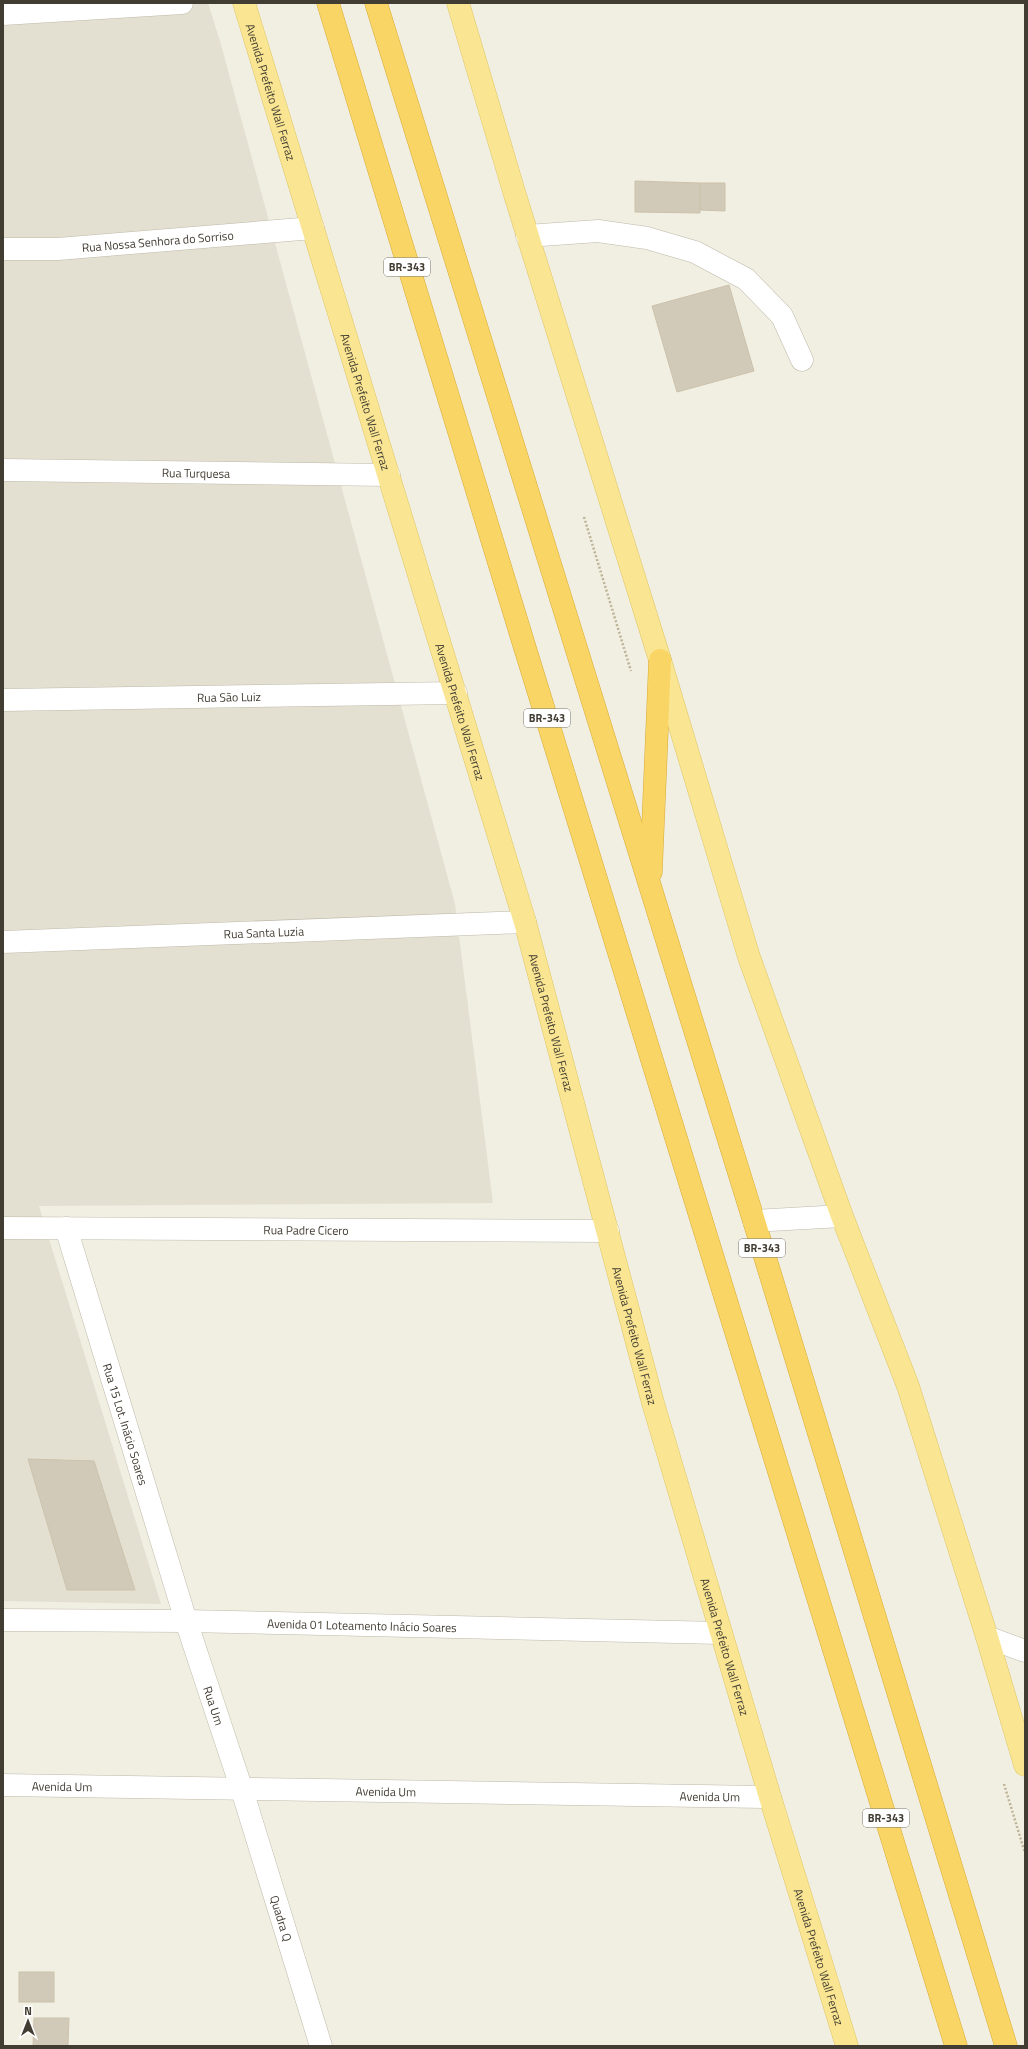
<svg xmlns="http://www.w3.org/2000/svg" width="1028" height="2049" viewBox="0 0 1028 2049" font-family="'Titillium Web',sans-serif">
	<rect width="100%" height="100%" fill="#f1eee2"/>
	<!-- residential -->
	<polygon fill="#e4e0d1" points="3,3 208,3 220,41 455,904 493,1203 39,1206 161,1604 3,1601"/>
	<!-- building -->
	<g fill="#d2cab8" stroke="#ccc2ac">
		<polygon points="635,181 700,183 700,213 635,212"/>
		<polygon points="700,183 725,183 725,211 700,210"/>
		<polygon points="729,285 754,371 677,392 652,306"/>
		<polygon points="28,1459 94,1461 135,1590 67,1590"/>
		<rect x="19" y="1972" width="35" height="30"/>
		<polygon points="34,2018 69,2018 68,2046 33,2046"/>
	</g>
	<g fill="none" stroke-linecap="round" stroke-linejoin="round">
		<defs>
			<g id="minor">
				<polyline points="3,14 182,3"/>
				<polyline points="527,236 598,231 647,238 695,252 746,279 782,316 802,360"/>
				<path id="s1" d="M3,249h55l255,-21"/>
				<path id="s2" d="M3,470l386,5"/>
				<path id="s3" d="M3,700l453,-7"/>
				<path id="s4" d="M3,942l522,-20"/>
				<polyline points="754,1221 842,1216"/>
				<path id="s5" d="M3,1228l605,3"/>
				<path id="s6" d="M66,1228l120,393 56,169 79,256"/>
				<path id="s7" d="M3,1620l183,1 535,12"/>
				<polyline points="987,1637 1025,1651"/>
				<path id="s8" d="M3,1785l767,12"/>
			</g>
			<g id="major">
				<path id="s9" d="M244,3l281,919 128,481 117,394 77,249"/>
				<polyline points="458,3 515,195 660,660 749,957 842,1216 908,1386 987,1637 1025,1765"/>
			</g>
			<g id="highway">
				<path d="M328,3c206,682 420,1361 628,2043"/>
				<polyline points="376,3 754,1221 1006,2046"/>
				<polyline points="651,872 660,660"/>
			</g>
		</defs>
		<!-- minor casing -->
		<use href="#minor" stroke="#beb9a9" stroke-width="23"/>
		<!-- major casing -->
		<use href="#major" stroke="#dec563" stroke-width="23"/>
		<!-- highway casing -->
		<use href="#highway" stroke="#d7ab36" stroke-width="23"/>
		<!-- path -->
		<g stroke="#bdb397" stroke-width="2.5" stroke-dasharray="2 2" stroke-linecap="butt">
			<polyline points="584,517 631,671"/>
			<polyline points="1004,1784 1025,1853"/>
		</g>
		<!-- minor -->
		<use href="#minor" stroke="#fff" stroke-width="22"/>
		<!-- major -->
		<use href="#major" stroke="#fae692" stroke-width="22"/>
		<!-- highway -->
		<use href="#highway" stroke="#f8d565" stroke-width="22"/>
	</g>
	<g text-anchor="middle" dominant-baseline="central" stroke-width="3" stroke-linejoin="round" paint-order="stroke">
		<!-- shield labels -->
		<g fill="#fff" stroke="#7b7770" stroke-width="1">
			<rect x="384" y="258" width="46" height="18" rx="3"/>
			<rect x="524" y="709" width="46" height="18" rx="3"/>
			<rect x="739" y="1239" width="46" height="18" rx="3"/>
			<rect x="863" y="1809" width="46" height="18" rx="3"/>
		</g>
		<g font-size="11" font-weight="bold" fill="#423d33">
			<text x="407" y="267">BR-343</text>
			<text x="547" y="718">BR-343</text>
			<text x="762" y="1248">BR-343</text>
			<text x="886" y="1818">BR-343</text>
		</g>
		<!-- street labels -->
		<g font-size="12" fill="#423d33" stroke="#fff">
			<text stroke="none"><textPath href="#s9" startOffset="93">Avenida Prefeito Wall Ferraz</textPath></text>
			<text stroke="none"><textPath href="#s1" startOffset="155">Rua Nossa Senhora do Sorriso</textPath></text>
			<text stroke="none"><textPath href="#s9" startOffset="417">Avenida Prefeito Wall Ferraz</textPath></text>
			<text stroke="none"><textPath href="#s2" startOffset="193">Rua Turquesa</textPath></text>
			<text stroke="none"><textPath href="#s3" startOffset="226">Rua São Luiz</textPath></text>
			<text stroke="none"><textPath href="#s9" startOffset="741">Avenida Prefeito Wall Ferraz</textPath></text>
			<text stroke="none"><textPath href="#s4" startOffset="261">Rua Santa Luzia</textPath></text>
			<text stroke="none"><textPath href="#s9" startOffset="1065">Avenida Prefeito Wall Ferraz</textPath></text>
			<text stroke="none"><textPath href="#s5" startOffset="303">Rua Padre Cicero</textPath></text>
			<text stroke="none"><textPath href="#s9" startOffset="1389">Avenida Prefeito Wall Ferraz</textPath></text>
			<text stroke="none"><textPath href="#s6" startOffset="205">Rua 15 Lot. Inácio Soares</textPath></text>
			<text stroke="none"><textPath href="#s7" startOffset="359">Avenida 01 Loteamento Inácio Soares</textPath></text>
			<text stroke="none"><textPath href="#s9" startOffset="1713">Avenida Prefeito Wall Ferraz</textPath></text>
			<text stroke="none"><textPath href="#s6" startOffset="500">Rua Um</textPath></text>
			<text stroke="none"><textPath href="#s8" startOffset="59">Avenida Um</textPath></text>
			<text stroke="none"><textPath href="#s8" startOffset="383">Avenida Um</textPath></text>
			<text stroke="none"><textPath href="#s8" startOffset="707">Avenida Um</textPath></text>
			<text stroke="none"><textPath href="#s6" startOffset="723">Quadra Q</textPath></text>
			<text stroke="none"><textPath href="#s9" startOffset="2037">Avenida Prefeito Wall Ferraz</textPath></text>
		</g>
	</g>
	<!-- border -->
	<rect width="1028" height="2049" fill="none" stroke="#423d33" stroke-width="8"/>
	<!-- north arrow -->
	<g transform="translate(28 2021)" stroke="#ffffff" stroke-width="3" paint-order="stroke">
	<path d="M0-3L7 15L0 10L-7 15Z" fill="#423d33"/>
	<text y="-6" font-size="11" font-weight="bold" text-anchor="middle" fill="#423d33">N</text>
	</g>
</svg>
